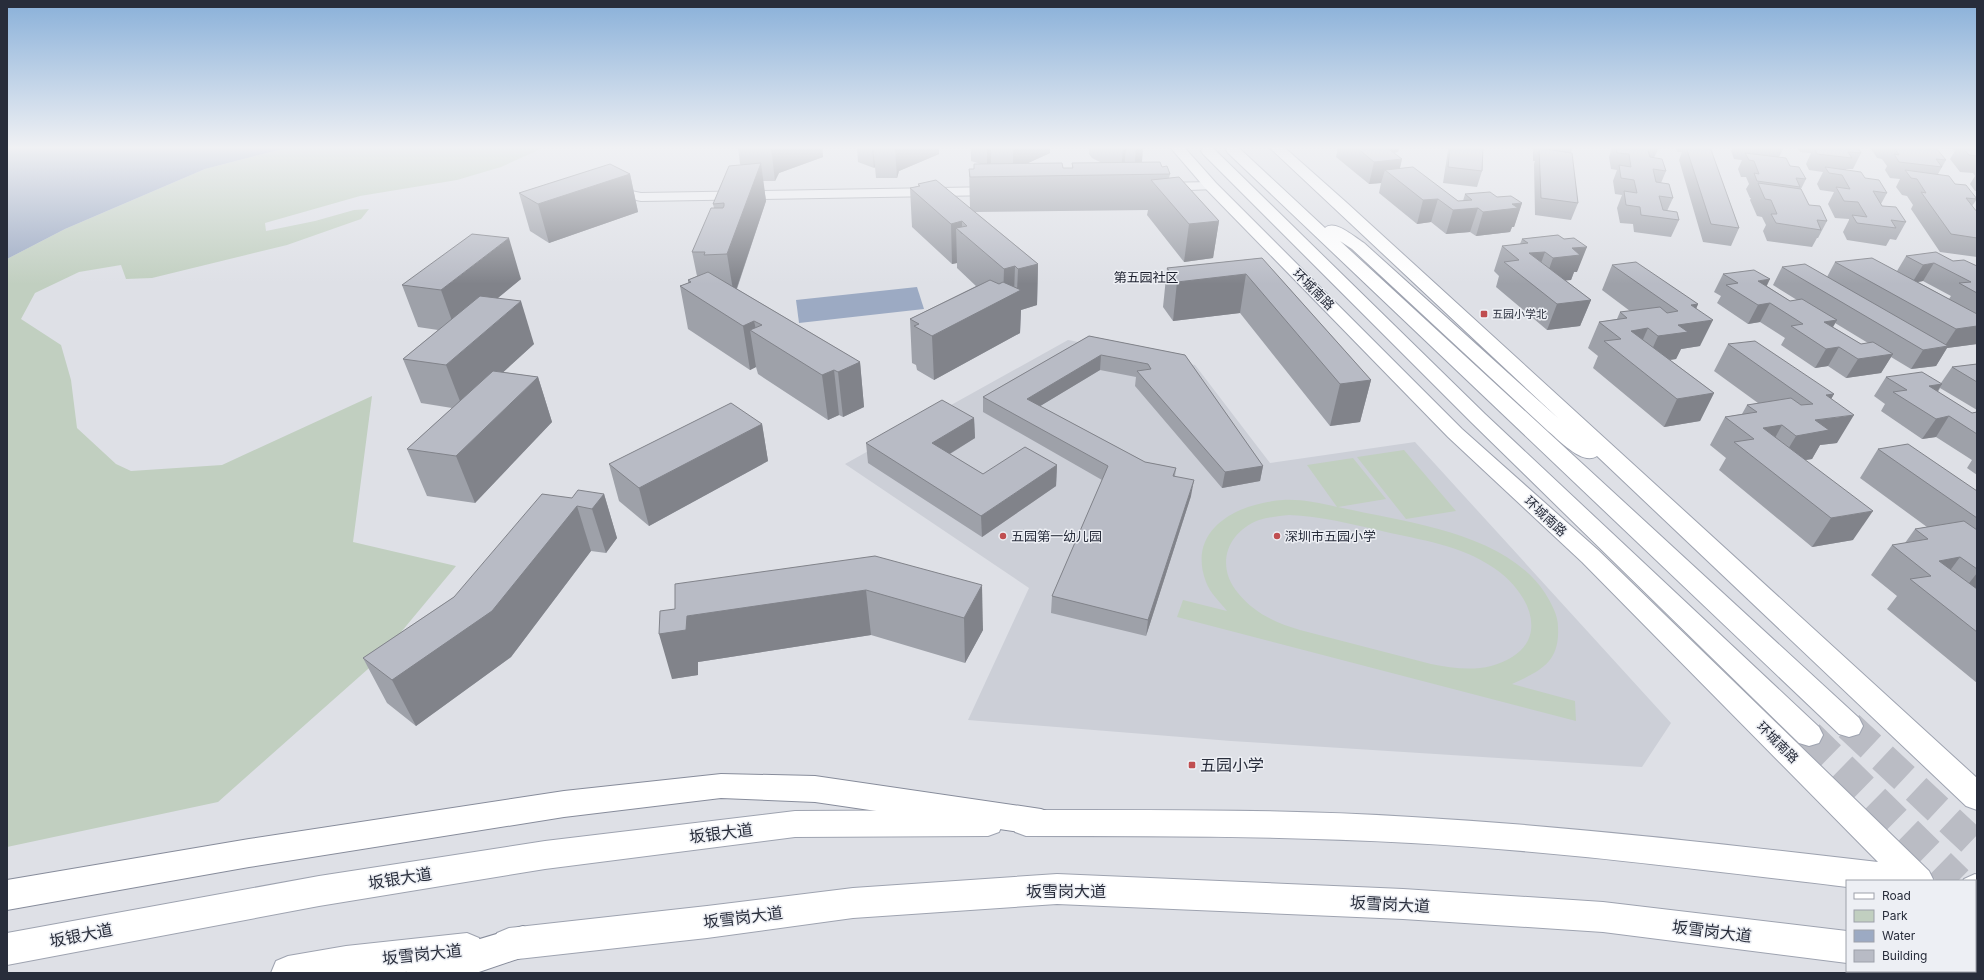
<svg xmlns="http://www.w3.org/2000/svg" width="1984" height="980" viewBox="0 0 1984 980" font-family="Inter,'Noto Sans SC',sans-serif">
	<rect width="100%" height="100%" fill="#dee0e6"/>
	<!-- built -->
	<polygon fill="#cccfd7" points="1068,340 1195,365 1270,463 1415,442 1671,723 1642,767 1231,741 968,720 1029,588 845,464"/>
	<!-- green -->
	<g fill="#c1cfc0" fill-rule="evenodd">
		<polygon points="290,147 545,147 501,167 457,180 360,196 265,223 266,231 315,221 354,210 369,209 361,219 287,245 152,278 126,279 121,265 79,272 35,293 21,319 61,345 71,380 77,428 116,464 131,471 222,465 372,396 353,542 456,566 377,661 218,802 7,847 7,259 65,229 205,169"/>
		<polygon points="1404,450 1456,511 1406,519 1357,457"/>
		<path d="M1353,458l33,41 -48,8c66,15 167,25 207,86 6,10 13,22 13,34 2,36 -18,44 -46,57l63,17 1,20 -399,-104 6,-17 44,11c-7,-9 -17,-18 -21,-29 -20,-53 32,-79 77,-82 18,-1 36,3 54,7l-30,-42zM1289,515c32,1 62,9 93,16 38,9 79,14 112,37 41,28 59,81 -3,98 -19,5 -40,2 -60,-2l-131,-34c-24,-7 -46,-17 -62,-37 -23,-27 -11,-61 21,-73 10,-3 20,-4 30,-5z"/>
	</g>
	<!-- water -->
	<g fill="#9caac3">
		<polygon points="7,147 290,147 205,169 65,229 7,259"/>
		<polygon points="917,287 924,309 799,323 796,300"/>
	</g>
	<g fill="none" stroke-linecap="round" stroke-linejoin="round">
		<!-- primary-tunnel -->
		<g stroke="#babcc4" stroke-width="30" stroke-dasharray="30 16" stroke-linecap="butt">
			<polyline points="1849,726 1977,846"/>
			<polyline points="1809,735 1958,881"/>
		</g>
		<defs>
			<g id="street">
				<polygon points="1211,182 1218,186 1216,189 1161,191 1154,187 1161,183"/>
				<polygon points="612,187 641,193 997,187 1002,188 1004,191 1002,194 997,195 641,201 607,194 605,191 607,188"/>
			</g>
			<g id="primary">
				<path d="M1170,147h14l32,36 246,246 136,121 331,321 5,10h-87v6c-145,-17 -290,-36 -436,-44 -129,-7 -257,-7 -385,-7l-11,-4 -4,-9 4,-9 11,-4c129,0 258,-1 386,7 156,9 311,27 466,45l-296,-300 -134,-125 -242,-248z"/>
				<polygon points="1208,147 1213,148 1485,414 1819,727 1823,735 1819,743 1809,746 1799,743 1471,422 1203,154 1201,151 1203,148"/>
				<path d="M1228,147h10l87,81c10,-9 29,9 39,15l195,176 -290,-272h15l63,56 630,575v32l-11,-4 -369,-350c-14,10 -38,-16 -49,-25l-196,-182 -12,-8 519,477 4,8 -4,8 -10,3 -10,-3 -611,-581 -2,-3z"/>
				<polygon points="988,810 999,814 1003,823 999,832 988,836 795,837 545,869 319,906 7,965 7,933 319,876 545,841 795,811"/>
				<polygon points="1057,874 1403,889 1603,902 1847,931 1847,963 1603,932 1403,919 1057,904 853,918 707,938 509,960 497,955 492,944 497,933 509,928 707,906 853,888"/>
				<polygon points="1975,874 1977,875 1977,905 1975,904 1975,881 1963,881 1964,879"/>
				<polygon points="1975,924 1977,925 1977,973 1962,973 1961,971 1975,971"/>
				<polygon points="467,933 479,938 484,949 479,960 467,965 396,973 271,973 276,961 288,956 346,946"/>
			</g>
			<g id="highway">
				<polygon points="721,774 815,776 1041,809 1052,813 1056,822 1052,831 1041,835 815,802 721,798 564,817 249,867 7,910 7,880 249,839 564,791"/>
				<polygon points="523,926 535,931 540,942 535,953 476,973 406,973 411,961 423,956"/>
			</g>
		</defs>
		<!-- street casing -->
		<use href="#street" stroke="#a4a7af" stroke-width="2"/>
		<!-- primary casing -->
		<use href="#primary" stroke="#9ea3b0" stroke-width="2"/>
		<!-- highway casing -->
		<use href="#highway" stroke="#878c9b" stroke-width="2"/>
		<!-- street -->
		<use href="#street" fill="#f0f1f4" fill-rule="evenodd"/>
		<!-- primary -->
		<use href="#primary" fill="#fff" fill-rule="evenodd"/>
		<!-- highway -->
		<use href="#highway" fill="#fff" fill-rule="evenodd"/>
	</g>
	<!-- wall -->
	<g fill="#9ea1a9" fill-rule="evenodd">
		<polygon points="738,147 822,147 823,157 779,173 775,181 763,181 766,201 737,289 860,362 864,407 843,417 839,415 828,420 758,374 756,367 750,370 688,329 680,286 688,283 688,280 697,276 692,252 714,208 713,204 741,165 740,164"/>
		<polygon points="857,147 939,147 939,154 899,171 897,178 876,178 875,167 874,168 858,162"/>
		<polygon points="971,147 1050,147 1050,153 1026,164 1063,168 1072,168 1072,163 1102,163 1092,158 1089,154 1090,147 1143,147 1142,162 1162,167 1170,174 1169,178 1219,221 1213,258 1184,262 1147,215 1148,210 975,212 1038,264 1037,305 1021,310 1020,333 934,380 917,370 916,365 912,363 910,319 976,286 957,268 957,263 952,264 912,227 910,188 918,186 918,184 970,208 969,169 974,169 981,164 971,161"/>
		<polygon points="1338,147 1406,147 1399,148 1398,152 1394,153 1402,159 1400,168 1458,201 1463,201 1465,194 1497,197 1522,203 1514,227 1512,227 1510,232 1476,236 1470,232 1446,234 1431,222 1417,224 1379,193 1381,183 1369,184 1336,157"/>
		<polygon points="1448,147 1483,147 1482,171 1477,187 1443,183 1448,150"/>
		<polygon points="1533,147 1572,147 1572,149 1571,152 1578,203 1571,220 1535,215 1534,164 1535,161 1533,161"/>
		<polygon points="1612,147 1659,147 1654,158 1666,171 1661,183 1673,198 1667,211 1679,220 1671,237 1634,232 1633,224 1620,223 1617,208 1622,195 1615,194 1613,181 1617,170 1611,169 1609,157"/>
		<polygon points="1676,147 1710,147 1739,228 1731,246 1703,242 1679,160 1682,152 1677,152"/>
		<polygon points="1733,147 1784,147 1779,157 1806,179 1801,189 1809,205 1827,221 1818,238 1817,238 1812,247 1767,241 1763,231 1766,225 1762,217 1757,216 1750,200 1751,198 1750,198 1746,189 1749,184 1746,177 1741,177 1738,169 1742,160 1734,159 1731,151"/>
		<polygon points="1797,147 1857,147 1861,153 1853,169 1846,169 1846,170 1865,178 1887,193 1881,204 1882,206 1906,222 1896,240 1890,239 1886,246 1847,240 1843,232 1849,220 1849,219 1835,218 1828,204 1834,192 1820,190 1817,184 1823,172 1809,170 1806,164 1811,153 1800,152"/>
		<polygon points="1870,147 1927,147 1946,160 1938,174 1955,184 1977,199 1972,206 1977,212 1977,257 1940,252 1911,209 1913,205 1907,196 1902,195 1896,187 1900,179 1890,178 1885,170 1887,166 1882,159 1877,158"/>
		<polygon points="1940,147 1977,147 1977,191 1975,191 1970,184 1975,176 1973,173 1960,172 1950,159 1955,151 1953,149 1941,148"/>
		<polygon points="630,174 638,212 549,243 530,231 519,193"/>
		<polygon points="1558,235 1577,272 1574,272 1571,280 1565,280 1591,300 1580,326 1547,330 1496,287 1499,276 1494,271 1502,246 1520,244 1522,239"/>
		<path d="M1906,256l47,5 24,5v78l-30,4 -11,18 -25,3 -20,-12 -10,16 -35,5 -18,-12 -13,2 -34,-23 4,-7 -25,-16 -12,2 -31,-21 4,-7 -7,-4 9,-18 44,12 23,15 7,-1 -24,-15 9,-18 45,10 8,-15 62,9zM1923,281l28,15 -2,3 -31,-17zM1835,323l33,20 -7,1 -28,-17z"/>
		<polygon points="1262,258 1371,380 1360,422 1330,426 1240,313 1173,321 1163,307 1167,268"/>
		<polygon points="1612,265 1698,304 1696,309 1700,346 1681,349 1676,359 1670,360 1714,393 1700,421 1664,427 1593,368 1598,356 1588,348 1599,322 1617,319 1620,312 1630,311 1602,290"/>
		<polygon points="521,279 498,298 534,344 503,372 538,377 552,422 475,503 427,496 407,449 452,408 421,403 403,359 438,330 418,327 402,285"/>
		<polygon points="1089,336 1185,355 1263,466 1260,481 1222,488 1135,386 1136,377 1100,370 1040,406 1145,462 1176,468 1175,476 1191,496 1146,636 1051,613 1052,596 1102,480 983,412 983,397"/>
		<polygon points="1728,344 1834,394 1831,399 1837,443 1820,445 1812,459 1805,460 1853,540 1812,547 1719,470 1726,458 1710,445 1725,417 1742,414 1747,405 1758,403 1714,371"/>
		<polygon points="1977,364 1977,410 1940,388 1938,392 1972,413 1977,412 1977,475 1967,468 1972,460 1936,437 1922,439 1881,411 1885,404 1874,396 1886,377 1941,383 1952,367"/>
		<polygon points="974,418 975,438 950,454 983,474 1057,465 1056,486 982,537 868,463 866,443"/>
		<polygon points="762,424 768,461 649,526 619,501 609,464"/>
		<polygon points="1878,449 1977,491 1977,683 1887,609 1897,596 1871,575 1892,545 1905,543 1915,529 1927,527 1860,478"/>
		<polygon points="604,494 617,538 606,553 591,551 511,657 416,726 387,703 363,658 454,597 572,498"/>
		<polygon points="875,556 983,630 965,663 871,635 698,662 698,675 672,679 675,609"/>
	</g>
	<!-- shaded-wall -->
	<g fill="#81838a">
		<polygon points="771,147 822,147 823,157 779,173 775,181"/>
		<polygon points="872,147 873,147 875,167 874,168"/>
		<polygon points="895,147 939,147 939,154 899,171 897,178"/>
		<polygon points="987,147 991,147 991,165 987,166"/>
		<polygon points="1013,147 1050,147 1050,153 1013,170 1013,177"/>
		<polygon points="1123,147 1126,147 1124,171 1121,172"/>
		<polygon points="1136,147 1143,147 1141,173 1134,175"/>
		<polygon points="1378,147 1406,147 1399,148 1398,152 1376,154"/>
		<polygon points="1402,159 1397,179 1385,170 1381,183 1369,184 1374,162"/>
		<polygon points="761,163 766,201 734,296 727,254"/>
		<polygon points="630,174 638,212 549,243 538,204"/>
		<polygon points="1438,199 1431,222 1417,224 1423,200"/>
		<polygon points="1522,203 1514,227 1512,227 1510,232 1476,236 1483,212 1512,204"/>
		<polygon points="1478,208 1470,232 1446,234 1453,210"/>
		<polygon points="962,221 962,234 956,228 957,263 952,264 951,224"/>
		<polygon points="1219,221 1213,258 1184,262 1189,224"/>
		<polygon points="509,238 521,279 456,332 441,290"/>
		<polygon points="1587,247 1577,272 1574,272 1571,280 1544,283 1553,258 1572,248"/>
		<polygon points="1545,252 1536,277 1529,253"/>
		<polygon points="1934,263 1923,281 1912,283 1923,265"/>
		<polygon points="1038,264 1037,305 1021,310 1020,333 934,380 932,336 1003,299 1004,269 1015,266 1014,294 1017,292 1018,269"/>
		<polygon points="1246,274 1240,313 1173,321 1177,282"/>
		<polygon points="1770,279 1761,298 1758,281"/>
		<polygon points="1591,300 1580,326 1547,330 1557,304"/>
		<polygon points="521,301 534,344 463,409 446,365"/>
		<polygon points="1770,303 1760,322 1748,324 1758,305"/>
		<polygon points="1698,304 1690,323 1713,320 1700,346 1681,349 1676,359 1646,363 1658,336 1678,325 1691,305"/>
		<polygon points="1837,320 1826,339 1824,322"/>
		<polygon points="754,321 757,334 750,330 756,367 750,370 743,326"/>
		<polygon points="1977,326 1977,344 1947,348 1936,366 1911,369 1923,350 1944,347 1956,329"/>
		<polygon points="1648,328 1636,355 1631,331"/>
		<polygon points="1839,347 1828,366 1815,368 1826,349"/>
		<polygon points="1893,354 1881,373 1846,378 1858,359"/>
		<polygon points="1101,355 1100,370 1027,414 1027,399"/>
		<polygon points="860,362 864,407 843,417 838,372"/>
		<polygon points="834,370 839,415 828,420 822,375"/>
		<polygon points="538,377 552,422 475,503 456,456"/>
		<polygon points="1371,380 1360,422 1330,426 1340,384"/>
		<polygon points="1942,384 1929,404 1929,386"/>
		<polygon points="1714,393 1700,421 1664,427 1677,399"/>
		<polygon points="1834,394 1819,420 1854,415 1837,443 1820,445 1812,459 1779,464 1796,436 1826,395"/>
		<polygon points="1949,416 1936,437 1922,439 1936,419"/>
		<polygon points="974,418 975,438 933,464 932,443"/>
		<polygon points="762,424 768,461 649,526 639,488"/>
		<polygon points="1782,425 1766,454 1763,428"/>
		<polygon points="1057,465 1056,486 982,537 981,516"/>
		<polygon points="1263,466 1260,481 1222,488 1225,472"/>
		<polygon points="1194,480 1191,496 1146,636 1148,620"/>
		<polygon points="604,494 617,538 606,553 592,509"/>
		<polygon points="577,506 591,551 511,657 416,726 392,680"/>
		<polygon points="1873,511 1853,540 1812,547 1831,518"/>
		<polygon points="1960,557 1938,587 1931,576 1939,561"/>
		<polygon points="1977,573 1977,597 1955,601"/>
		<polygon points="982,585 983,630 965,663 964,618"/>
		<polygon points="866,590 871,635 698,662 698,675 672,679 659,634 687,616"/>
	</g>
	<!-- building -->
	<g fill="#b8bbc5" stroke="#81838a">
		<polygon points="1356,147 1386,147 1402,159 1374,162"/>
		<polygon points="1450,147 1483,147 1482,171 1448,167"/>
		<polygon points="1555,147 1572,147 1572,149"/>
		<polygon points="1616,147 1647,147 1650,157 1662,159 1666,171 1653,169 1656,182 1669,184 1673,198 1659,196 1663,210 1677,212 1679,220 1641,215 1640,207 1626,205 1624,191 1637,193 1634,180 1621,178 1619,165 1631,167 1629,154 1617,153"/>
		<polygon points="1686,147 1710,147 1739,228 1711,224"/>
		<polygon points="1825,147 1857,147 1861,153 1848,152 1852,158 1817,154 1814,148 1827,149"/>
		<polygon points="1894,147 1927,147 1936,148 1946,160 1936,159 1942,167 1899,162 1894,154 1899,155"/>
		<polygon points="1962,147 1977,147 1977,156 1969,155"/>
		<polygon points="1539,148 1572,153 1578,203 1541,198"/>
		<polygon points="1745,153 1786,158 1790,166 1799,167 1806,179 1796,178 1800,187 1757,181 1754,173 1759,174 1754,161 1749,160"/>
		<polygon points="1160,162 1162,167 1167,166 1170,174 970,177 969,169 974,169 974,164 1062,163 1063,168 1073,168 1072,163"/>
		<polygon points="761,163 727,254 704,255 705,252 692,252 711,208 723,208 724,206 724,203 713,204 729,166"/>
		<polygon points="610,164 630,174 538,204 519,193"/>
		<polygon points="1413,167 1458,201 1472,200 1465,194 1490,192 1497,197 1511,196 1522,203 1512,204 1518,208 1483,212 1478,208 1453,210 1438,199 1423,200 1385,170"/>
		<polygon points="1825,167 1861,172 1865,178 1879,180 1887,193 1873,191 1882,206 1896,207 1906,222 1891,220 1896,228 1857,223 1852,215 1867,217 1858,202 1844,201 1836,187 1850,189 1842,175 1829,173"/>
		<polygon points="1905,170 1949,176 1955,184 1966,185 1977,199 1966,198 1977,212 1977,238 1951,234 1921,192 1926,193 1917,179 1911,178"/>
		<polygon points="1179,177 1219,221 1189,224 1151,180"/>
		<polygon points="936,180 1038,264 1018,269 1015,266 1004,269 956,228 967,226 962,221 951,224 910,188 920,186 918,184"/>
		<polygon points="1758,183 1801,189 1809,205 1820,206 1827,221 1817,220 1821,230 1776,223 1771,214 1777,214 1771,200 1765,199"/>
		<polygon points="472,234 509,238 441,290 402,285"/>
		<polygon points="1558,235 1564,239 1574,238 1587,247 1572,248 1580,255 1553,258 1545,252 1529,253 1591,300 1557,304 1504,262 1519,260 1502,246 1528,243 1522,239"/>
		<polygon points="1936,252 1953,261 1964,260 1977,266 1977,293 1959,283 1971,282 1934,263 1923,265 1906,256"/>
		<polygon points="1262,258 1371,380 1340,384 1246,274 1177,282 1167,268"/>
		<polygon points="1872,258 1977,314 1977,326 1956,329 1835,262"/>
		<polygon points="1636,262 1698,304 1691,305 1713,320 1678,325 1688,332 1658,336 1648,328 1631,331 1714,393 1677,399 1604,341 1621,339 1599,322 1627,318 1620,312 1660,307 1667,313 1678,311 1612,265"/>
		<polygon points="1805,264 1948,346 1923,350 1782,267"/>
		<polygon points="1754,270 1770,279 1758,281 1790,301 1802,299 1837,320 1824,322 1861,344 1873,342 1893,354 1858,359 1839,347 1826,349 1791,326 1803,324 1770,303 1758,305 1726,285 1738,283 1723,274"/>
		<polygon points="708,272 860,362 838,372 834,370 822,375 750,330 762,325 754,321 743,326 680,286 691,282 688,280"/>
		<polygon points="990,280 999,284 1003,282 1021,290 932,336 914,326 919,324 910,319"/>
		<polygon points="480,296 521,301 446,365 403,359"/>
		<polygon points="1089,336 1185,355 1263,466 1225,472 1137,371 1151,369 1148,364 1101,355 1027,399 1145,462 1176,468 1173,476 1194,480 1148,620 1052,596 1108,466 983,397"/>
		<polygon points="1755,341 1834,394 1826,395 1854,415 1815,420 1829,430 1796,436 1782,425 1763,428 1873,511 1831,518 1734,442 1754,439 1725,417 1757,412 1747,405 1791,398 1801,405 1813,404 1728,344"/>
		<polygon points="1977,364 1977,382 1952,367"/>
		<polygon points="493,371 538,377 456,456 407,449"/>
		<polygon points="1922,372 1942,384 1929,386 1972,413 1977,412 1977,434 1949,416 1936,419 1893,392 1907,390 1886,377"/>
		<polygon points="942,400 974,418 932,443 983,474 1025,447 1057,465 981,516 866,443"/>
		<polygon points="731,403 762,424 639,488 609,464"/>
		<polygon points="1908,444 1977,491 1977,518 1878,449"/>
		<polygon points="578,490 604,494 592,509 577,506 492,611 392,680 363,658 454,597 542,494 572,498"/>
		<polygon points="1964,521 1977,530 1977,569 1960,557 1939,561 1977,589 1977,632 1910,579 1931,576 1892,545 1928,539 1915,529"/>
		<polygon points="875,556 982,585 964,618 866,590 687,616 686,630 659,634 660,611 675,609 675,584"/>
	</g>
	<!-- sky -->
	<linearGradient id="sky" x2="0" y2="1"><stop stop-color="#89b0d9"/><stop offset="0.52" stop-color="#f0f1f4"/><stop offset="1" stop-color="#f0f1f4" stop-opacity="0"/></linearGradient>
	<rect width="1984" height="284" fill="url(#sky)"/>
	<!-- markers -->
	<g fill="#c04e50" stroke="#edeff4" stroke-width="1.5">
		<rect x="1480" y="310" width="8" height="8" rx="2"/>
		<circle cx="1003" cy="536" r="4"/>
		<circle cx="1277" cy="536" r="4"/>
		<rect x="1188" y="761" width="8" height="8" rx="2"/>
	</g>
	<g text-anchor="middle" dominant-baseline="central" stroke-width="3" stroke-linejoin="round" paint-order="stroke">
		<!-- far-poi labels -->
		<g font-size="11" fill="#282d3b" stroke="#edeff4" text-anchor="start">
			<text x="1492" y="314">五园小学北</text>
		</g>
		<!-- far-quarter labels -->
		<g font-size="13" fill="#1b1e2c" stroke="#edeff4">
			<text x="1146" y="277">第五园社区</text>
		</g>
		<!-- street labels -->
		<g font-size="13" fill="#282d3b" stroke="#edeff4">
			<text transform="translate(1314 289) rotate(45)">环城南路</text>
			<text transform="translate(1546 516) rotate(43)">环城南路</text>
			<text transform="translate(1778 742) rotate(45)">环城南路</text>
		</g>
		<!-- poi labels -->
		<g font-size="13" fill="#282d3b" stroke="#edeff4" text-anchor="start">
			<text x="1011" y="536">五园第一幼儿园</text>
			<text x="1285" y="536">深圳市五园小学</text>
		</g>
		<!-- near-poi labels -->
		<g font-size="16" fill="#282d3b" stroke="#edeff4" text-anchor="start">
			<text x="1200" y="765">五园小学</text>
		</g>
		<!-- near-street labels -->
		<g font-size="16" fill="#282d3b" stroke="#edeff4">
			<text transform="translate(721 833) rotate(-7)">坂银大道</text>
			<text transform="translate(400 878) rotate(-9)">坂银大道</text>
			<text x="1066" y="891">坂雪岗大道</text>
			<text transform="translate(1390 904) rotate(3)">坂雪岗大道</text>
			<text transform="translate(743 917) rotate(-7)">坂雪岗大道</text>
			<text transform="translate(1712 931) rotate(7)">坂雪岗大道</text>
			<text transform="translate(81 935) rotate(-11)">坂银大道</text>
			<text transform="translate(422 954) rotate(-6)">坂雪岗大道</text>
		</g>
	</g>
	<!-- border -->
	<rect width="1984" height="980" fill="none" stroke="#282d3b" stroke-width="16"/>
	<!-- legend -->
	<rect x="1846" y="880" width="130" height="92" fill="#edeff4" stroke="#9ea1aa"/>
	<rect x="1854" y="893" width="20" height="6" fill="#ffffff" stroke="#9ea1aa"/>
	<text x="1882" y="900" font-size="12" fill="#282d3b">Road</text>
	<rect x="1854" y="910" width="20" height="12" fill="#c1cfc0" stroke="#9ea1aa"/>
	<text x="1882" y="920" font-size="12" fill="#282d3b">Park</text>
	<rect x="1854" y="930" width="20" height="12" fill="#9caac3" stroke="#9ea1aa"/>
	<text x="1882" y="940" font-size="12" fill="#282d3b">Water</text>
	<rect x="1854" y="950" width="20" height="12" fill="#b8bbc5" stroke="#9ea1aa"/>
	<text x="1882" y="960" font-size="12" fill="#282d3b">Building</text>
</svg>
